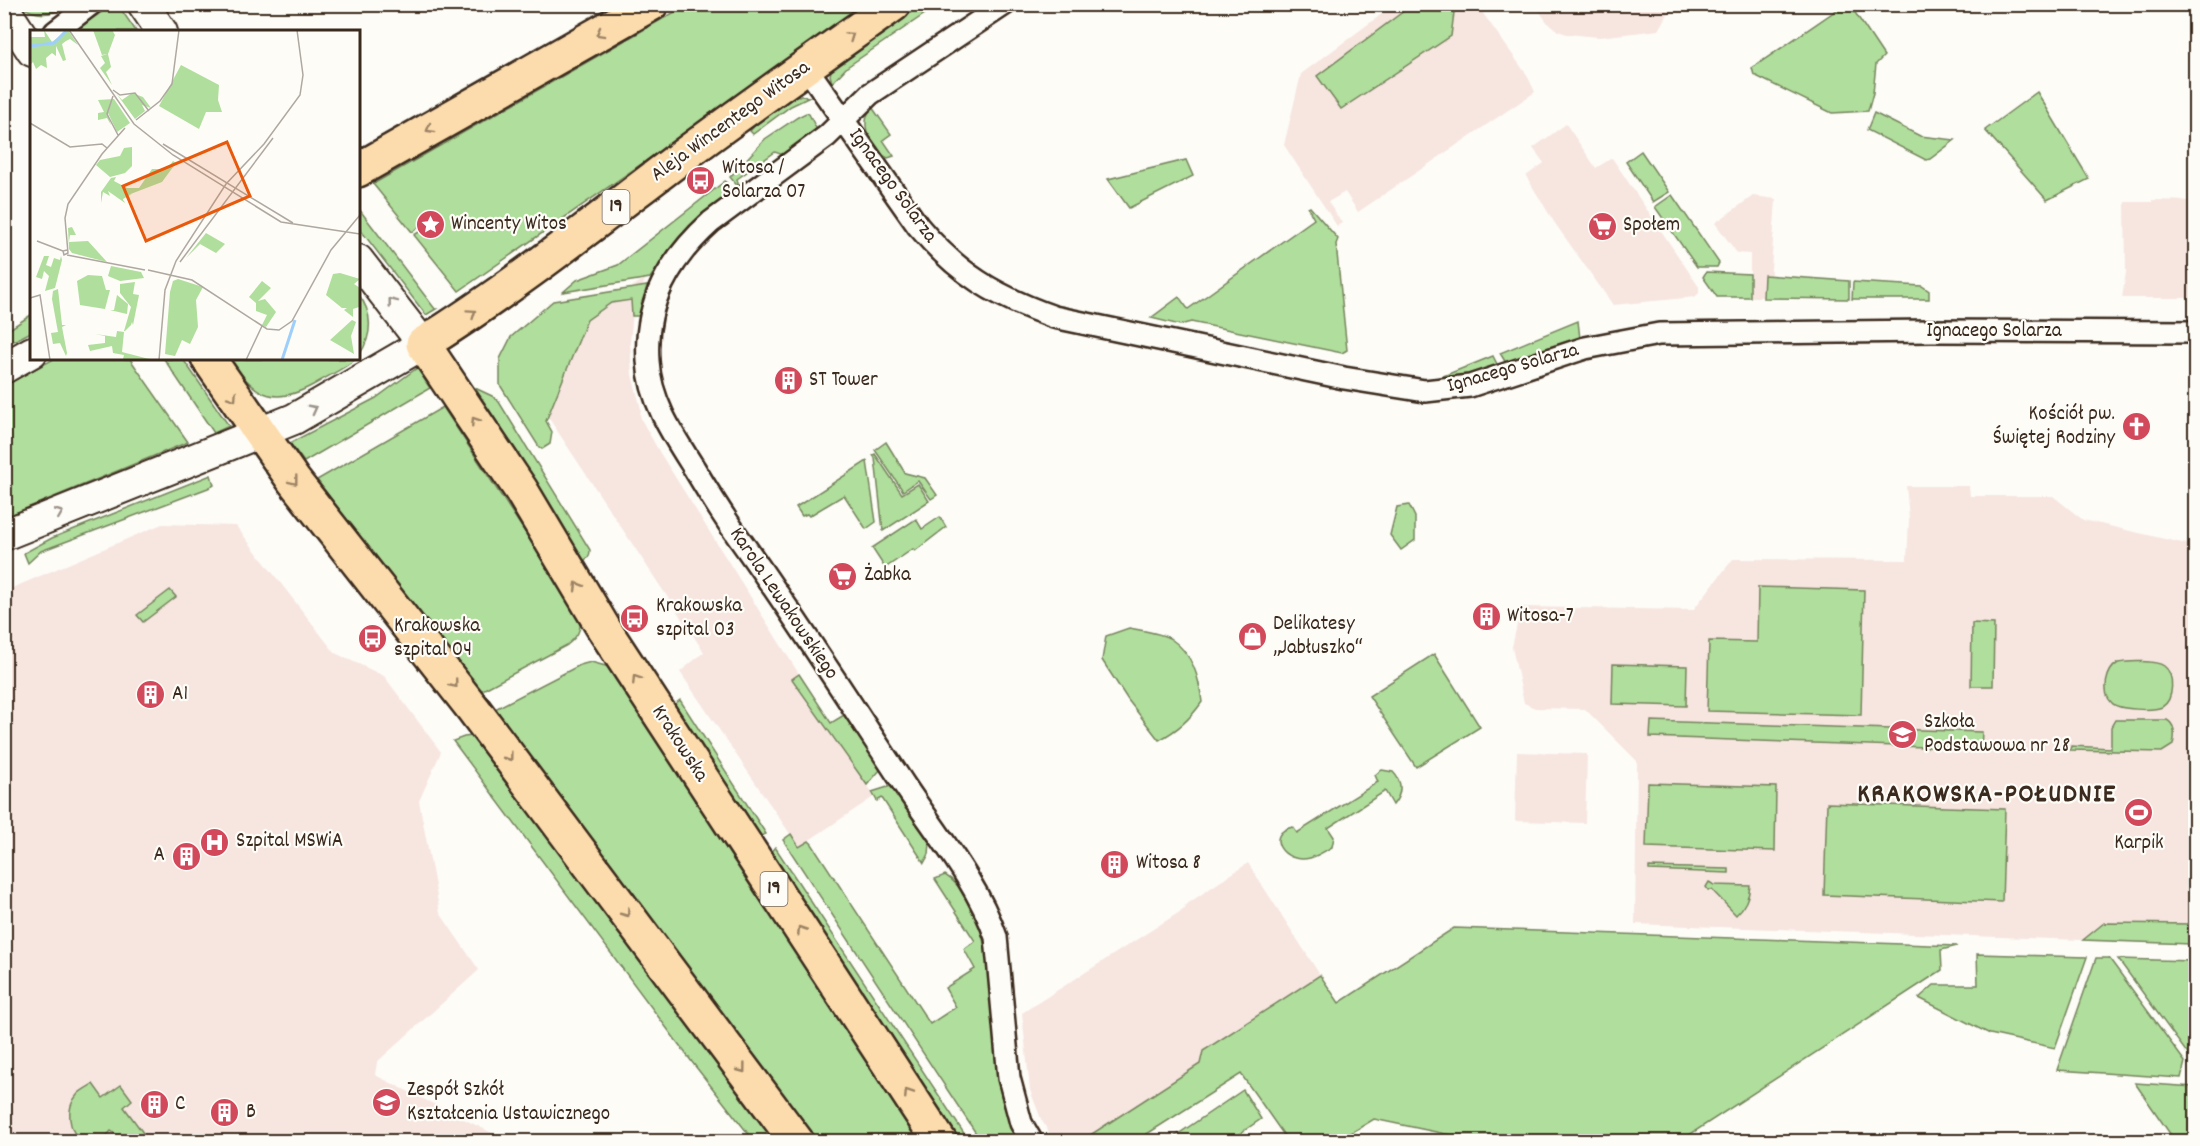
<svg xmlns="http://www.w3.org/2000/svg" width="2200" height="1146" viewBox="0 0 2200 1146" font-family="Dekko,sans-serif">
	<rect width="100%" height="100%" fill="#fdfcf7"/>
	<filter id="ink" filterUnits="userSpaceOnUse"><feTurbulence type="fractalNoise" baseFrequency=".0167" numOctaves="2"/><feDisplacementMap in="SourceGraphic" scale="12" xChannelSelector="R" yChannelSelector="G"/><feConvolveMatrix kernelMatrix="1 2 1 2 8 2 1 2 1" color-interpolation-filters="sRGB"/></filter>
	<g filter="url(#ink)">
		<!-- built -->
		<g fill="#f7e5e0">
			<polygon points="1394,5 1477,5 1527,75 1535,92 1358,212 1345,192 1328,202 1342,223 1337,226 1284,145 1301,74"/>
			<polygon points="1535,5 1673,5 1659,30 1599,37 1567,34 1558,31 1547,22"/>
			<polygon points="1566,124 1596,168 1612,158 1699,287 1699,293 1695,297 1613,305 1554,222 1526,176 1544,163 1533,148"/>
			<polygon points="1753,196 1776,199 1769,297 1750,297 1750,254 1737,253 1715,223"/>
			<polygon points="2152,200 2195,201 2195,298 2122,298 2126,272 2125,202 2152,202"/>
			<polygon points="646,277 633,313 630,342 632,375 641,409 640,415 642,421 660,453 799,674 792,679 875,796 799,847 680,672 704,652 548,417 587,320"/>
			<polygon points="1906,486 1969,486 1970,496 2053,496 2083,520 2195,546 2195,924 2104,923 2083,940 1635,924 1637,761 1585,709 1535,708 1524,703 1512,647 1521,607 1693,610 1733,559 1907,560 1909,519"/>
			<polygon points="162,524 236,526 335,653 384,676 441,752 419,801 440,913 479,970 377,1062 375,1075 508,1141 23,1142 5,1129 5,591"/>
			<polygon points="1517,752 1587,754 1585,823 1515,821"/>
			<polygon points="1248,863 1320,975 1203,1051 1200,1064 1081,1141 1054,1141 1041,1119 1030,1090 1022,1013 1186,908 1184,906"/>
		</g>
		<!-- green -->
		<g fill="#b0de9c" stroke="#76845d" stroke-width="1.5">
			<polygon points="114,4 118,5 136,31 72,32"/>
			<path d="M19,5h50c-18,11 -32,12 -50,0z"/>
			<polygon points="687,5 870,5 459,291 414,235 426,228 428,230 435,226 431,219 412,232 373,184"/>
			<polygon points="918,5 938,5 847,67 832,83 830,75 833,63"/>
			<polygon points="1412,5 1455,5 1451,36 1341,109 1317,76"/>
			<polygon points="1844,5 1850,5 1884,56 1876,64 1873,93 1868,111 1832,113 1754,75 1752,68"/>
			<polygon points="2037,92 2089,179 2047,200 1985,130"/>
			<polygon points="791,95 810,97 791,106 753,134 750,131 762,117"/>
			<path d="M872,107l19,27 -8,6 11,16 -6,2c-19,-8 -29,-35 -16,-51z"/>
			<polygon points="806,113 809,114 817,130 783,155 775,152 737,179 739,188 730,177 765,139 798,117"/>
			<polygon points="1874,113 1920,136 1955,140 1930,159 1926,160 1867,130"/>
			<polygon points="1641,151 1669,192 1653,202 1626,162"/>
			<polygon points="1186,160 1193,176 1129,208 1108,179"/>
			<polygon points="725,181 734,193 698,218 680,237 650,278 563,292 577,280 618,265"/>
			<polygon points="1672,195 1719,263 1717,267 1697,267 1655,207"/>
			<polygon points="1310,207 1338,239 1336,244 1347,350 1342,353 1191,322 1180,325 1151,318 1179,297 1188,309 1314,219 1308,208"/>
			<polygon points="359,209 435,309 436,309 426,315 359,228"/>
			<polygon points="1706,272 1750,274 1750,297 1717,297 1703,277"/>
			<polygon points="1764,275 1849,281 1849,299 1763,298"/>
			<polygon points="1853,282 1922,286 1929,291 1929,299 1852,299"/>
			<polygon points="647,286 639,316 632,316 631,300 611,303 587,320 546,421 552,432 550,444 542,449 539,447 500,385 500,359 511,337 553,301"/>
			<path d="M358,294c15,18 15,42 1,61z"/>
			<polygon points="31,315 31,332 8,344 5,343 5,332"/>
			<polygon points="1578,321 1580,339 1506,363 1500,353"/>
			<polygon points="1493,356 1498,366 1452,381 1431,381"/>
			<polygon points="54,359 130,359 188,442 5,517 4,385"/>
			<polygon points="164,359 183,359 229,426 214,433"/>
			<path d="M230,359h126c-11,9 -24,15 -36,22 -43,26 -64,18 -90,-22z"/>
			<polygon points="417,368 430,388 304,462 290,443 376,398"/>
			<path d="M475,388l17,8 7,6 91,148c0,6 -2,8 -7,11l-51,-85z"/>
			<path d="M443,407l133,203c8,15 4,25 -9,35l-90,48 -160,-213z"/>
			<polygon points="886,442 905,473 925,478 937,495 931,499 918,481 903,491 875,450"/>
			<polygon points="875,454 902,494 918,484 929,501 883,531 875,458 873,455"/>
			<polygon points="867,461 876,522 866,529 844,495 809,516 807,514 802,516 796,507"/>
			<polygon points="211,475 214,485 208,488 41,551 28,563 24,553 52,538"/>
			<polygon points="1409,505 1415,517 1415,540 1401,550 1390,535 1397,507"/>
			<polygon points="940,517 946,527 915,551 913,549 885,568 872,548 916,519 922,529"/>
			<polygon points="1758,587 1864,590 1861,715 1707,711 1709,641 1757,642"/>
			<polygon points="170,590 176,597 143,622 137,615"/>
			<polygon points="1972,623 1994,624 1993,686 1971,686"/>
			<path d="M1129,628c10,2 33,5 42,11 22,15 28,38 31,63 -12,17 -24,28 -43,38l-31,-40 -26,-40 4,-24z"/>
			<polygon points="1434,654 1480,727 1416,767 1369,696"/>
			<polygon points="591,662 609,667 923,1141 813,1141 491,711 580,665"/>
			<path d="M2118,663c10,-2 38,-3 46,3 11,8 10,34 -2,41 -8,4 -44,3 -50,-4 -11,-10 -6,-33 6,-40z"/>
			<polygon points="1613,664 1687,666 1686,706 1612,704"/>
			<polygon points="799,674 831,723 844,715 881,769 867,785 792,679"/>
			<polygon points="680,700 766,834 756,838 690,737 675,704"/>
			<path d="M2115,720h52c9,5 8,16 6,25l-11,7 -92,-2 1,-4 40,2v-21z"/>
			<polygon points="1651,721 1982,732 1981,749 1650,737"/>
			<polygon points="472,736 479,739 781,1141 754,1141 692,1062 453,741 464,737"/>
			<path d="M1382,770l11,2c10,10 9,22 0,33l-8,-14 -57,37 6,9 -2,10c-7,4 -14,9 -22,11 -27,7 -47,-25 -17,-31l4,6 81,-51 -3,-7z"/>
			<polygon points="1648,783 1776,787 1775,851 1646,847"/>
			<polygon points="891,786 930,843 929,854 924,863 882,798 877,801 872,792"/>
			<polygon points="1827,803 2005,809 2002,902 1824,895"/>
			<path d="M791,834l8,13 10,-6 3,3 118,180 26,-17 -11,-19 30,-19 -11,-20 11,-8 -40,-62 10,-4c55,33 46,163 56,220 2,16 13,32 19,46h-39l-198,-301z"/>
			<polygon points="775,847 969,1141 955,1141 767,856"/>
			<polygon points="1649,867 1729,869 1729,873 1649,870"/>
			<path d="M1709,882l5,3 36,1c-1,12 -5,21 -14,29l-24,-25h-4l-2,-3z"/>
			<polygon points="2104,923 2195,924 2191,944 2083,940"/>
			<polygon points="1454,928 1957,946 1941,950 1942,970 1680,1141 1459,1141 1455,1136 1374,1119 1338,1141 1288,1141 1241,1074 1136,1141 1081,1141 1200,1064 1203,1051 1320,975 1339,1003"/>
			<polygon points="1977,954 2087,957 2055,1048 1990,1034 1919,998 1934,985 1978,985"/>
			<polygon points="2096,958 2109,958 2185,1062 2181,1078 2057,1070"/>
			<polygon points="2118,959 2193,961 2195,1064"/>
			<polygon points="2135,1083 2195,1087 2195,1141 2175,1141"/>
			<path d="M93,1084l10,14 18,-13 11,15 -8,7 25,34h-31l3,-3 -10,-7 -9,10h-22c-11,-12 -15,-32 -3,-46 3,-4 11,-8 16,-11z"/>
			<polygon points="1243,1090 1261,1119 1229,1141 1168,1141"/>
		</g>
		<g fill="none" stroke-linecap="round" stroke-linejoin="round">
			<defs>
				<g id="street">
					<path d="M1005,4l-135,90 -43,42 -116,86c-42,38 -67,81 -63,139 2,40 25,74 46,107 16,27 33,54 52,80 55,78 106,158 159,238 32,48 72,96 91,151l13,141 12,45 11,19"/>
					<polyline points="55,32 91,4"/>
					<path d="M806,67l112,159c40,48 77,70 136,91l290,61 81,13 45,-5 115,-38 74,-14 273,-3 264,1"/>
				</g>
				<g id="secondary">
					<polyline points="143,4 162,32"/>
					<polyline points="4,8 32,51"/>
					<polyline points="4,368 32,352"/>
					<polyline points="4,535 294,419 423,344 358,260"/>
				</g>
				<g id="primary">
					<path d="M894,4c-73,52 -146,103 -218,157 -83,63 -165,128 -253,183l98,146 83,139 336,513"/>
					<polyline points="358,170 651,4"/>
					<polyline points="208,358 294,481 474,710 797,1142"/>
				</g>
			</defs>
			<!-- street casing -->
			<use href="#street" stroke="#3b2a1e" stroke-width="26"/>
			<!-- secondary casing -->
			<use href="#secondary" stroke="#3b2a1e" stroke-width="34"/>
			<!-- primary casing -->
			<use href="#primary" stroke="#3b2a1e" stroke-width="38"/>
			<!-- street -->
			<use href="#street" stroke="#fdfcf7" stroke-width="21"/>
			<!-- secondary -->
			<use href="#secondary" stroke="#fdfcf7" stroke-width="30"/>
			<!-- primary -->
			<use href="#primary" stroke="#fcdcac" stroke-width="33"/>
		</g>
		<!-- one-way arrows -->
		<defs><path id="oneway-chevron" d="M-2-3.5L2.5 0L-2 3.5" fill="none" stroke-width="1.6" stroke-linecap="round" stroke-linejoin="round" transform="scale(1.5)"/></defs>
		<g stroke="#9c8365">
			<use href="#oneway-chevron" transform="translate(600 33) rotate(151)"/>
			<use href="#oneway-chevron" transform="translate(850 36) rotate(-35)"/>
			<use href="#oneway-chevron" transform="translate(430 129) rotate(150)"/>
			<use href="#oneway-chevron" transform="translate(472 313) rotate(-35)"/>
			<use href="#oneway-chevron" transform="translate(233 397) rotate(56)"/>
			<use href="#oneway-chevron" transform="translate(475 421) rotate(-123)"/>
			<use href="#oneway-chevron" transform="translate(294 481) rotate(52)"/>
			<use href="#oneway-chevron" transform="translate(578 586) rotate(-121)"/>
			<use href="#oneway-chevron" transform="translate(636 679) rotate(-123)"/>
			<use href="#oneway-chevron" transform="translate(454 684) rotate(51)"/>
			<use href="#oneway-chevron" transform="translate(509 757) rotate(53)"/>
			<use href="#oneway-chevron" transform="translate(626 913) rotate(53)"/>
			<use href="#oneway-chevron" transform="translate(801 930) rotate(-123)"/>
			<use href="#oneway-chevron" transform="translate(742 1069) rotate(53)"/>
			<use href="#oneway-chevron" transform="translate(908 1093) rotate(-123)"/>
		</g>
		<g stroke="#9c938a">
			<use href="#oneway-chevron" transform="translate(392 302) rotate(-128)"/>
			<use href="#oneway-chevron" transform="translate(313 409) rotate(-28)"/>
			<use href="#oneway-chevron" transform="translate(59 513) rotate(-22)"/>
		</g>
	</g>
	<!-- icons -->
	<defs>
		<symbol id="bus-disc" viewBox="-11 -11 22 22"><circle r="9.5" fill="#d1495b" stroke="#fdfcf7"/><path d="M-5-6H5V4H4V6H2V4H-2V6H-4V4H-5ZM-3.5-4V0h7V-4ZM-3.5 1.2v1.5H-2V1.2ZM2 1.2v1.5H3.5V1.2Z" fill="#fff"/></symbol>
		<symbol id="sight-disc" viewBox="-11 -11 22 22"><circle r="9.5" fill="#d1495b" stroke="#fdfcf7"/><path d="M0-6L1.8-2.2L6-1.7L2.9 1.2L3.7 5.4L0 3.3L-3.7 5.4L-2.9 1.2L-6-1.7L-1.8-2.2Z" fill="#fff"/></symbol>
		<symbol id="supermarket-disc" viewBox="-11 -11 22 22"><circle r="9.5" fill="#d1495b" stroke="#fdfcf7"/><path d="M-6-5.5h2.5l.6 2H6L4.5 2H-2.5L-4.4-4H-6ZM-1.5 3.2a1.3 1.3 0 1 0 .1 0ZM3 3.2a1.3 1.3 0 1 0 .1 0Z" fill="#fff"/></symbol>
		<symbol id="building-disc" viewBox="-11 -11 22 22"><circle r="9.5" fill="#d1495b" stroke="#fdfcf7"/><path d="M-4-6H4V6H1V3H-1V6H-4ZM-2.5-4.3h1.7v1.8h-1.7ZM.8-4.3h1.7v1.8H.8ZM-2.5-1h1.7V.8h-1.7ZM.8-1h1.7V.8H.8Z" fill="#fff"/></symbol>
		<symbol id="church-disc" viewBox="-11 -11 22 22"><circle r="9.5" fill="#d1495b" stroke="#fdfcf7"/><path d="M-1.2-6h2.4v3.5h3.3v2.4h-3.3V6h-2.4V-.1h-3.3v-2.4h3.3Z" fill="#fff"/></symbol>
		<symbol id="shop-disc" viewBox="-11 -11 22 22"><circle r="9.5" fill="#d1495b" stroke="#fdfcf7"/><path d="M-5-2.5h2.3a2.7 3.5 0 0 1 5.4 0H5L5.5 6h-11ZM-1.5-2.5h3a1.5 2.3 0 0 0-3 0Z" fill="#fff"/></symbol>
		<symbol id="school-disc" viewBox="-11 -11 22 22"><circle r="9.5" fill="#d1495b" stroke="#fdfcf7"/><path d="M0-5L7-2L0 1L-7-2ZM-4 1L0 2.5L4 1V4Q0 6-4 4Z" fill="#fff"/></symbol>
		<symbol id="stadium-disc" viewBox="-11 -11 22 22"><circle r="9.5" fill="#d1495b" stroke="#fdfcf7"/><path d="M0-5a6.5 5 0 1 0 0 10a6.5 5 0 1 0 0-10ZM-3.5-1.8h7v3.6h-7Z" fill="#fff"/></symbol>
		<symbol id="hospital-disc" viewBox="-11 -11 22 22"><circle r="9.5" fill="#d1495b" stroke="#fdfcf7"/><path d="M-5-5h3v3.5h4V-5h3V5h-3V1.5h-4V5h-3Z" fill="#fff"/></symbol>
	</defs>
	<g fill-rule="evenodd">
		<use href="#bus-disc" x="684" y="164" width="33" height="33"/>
		<use href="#sight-disc" x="414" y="208" width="33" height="33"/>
		<use href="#supermarket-disc" x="1586" y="210" width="33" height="33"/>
		<use href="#building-disc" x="772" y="364" width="33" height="33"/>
		<use href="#church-disc" x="2120" y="410" width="33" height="33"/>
		<use href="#supermarket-disc" x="826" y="560" width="33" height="33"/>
		<use href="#building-disc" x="1470" y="600" width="33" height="33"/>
		<use href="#bus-disc" x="618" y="602" width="33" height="33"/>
		<use href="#shop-disc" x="1236" y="620" width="33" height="33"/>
		<use href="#bus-disc" x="356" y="622" width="33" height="33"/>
		<use href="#building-disc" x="134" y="678" width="33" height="33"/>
		<use href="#school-disc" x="1886" y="718" width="33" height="33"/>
		<use href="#stadium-disc" x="2122" y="796" width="33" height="33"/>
		<use href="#hospital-disc" x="198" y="826" width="33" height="33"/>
		<use href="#building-disc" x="170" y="840" width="33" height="33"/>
		<use href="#building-disc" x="1098" y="848" width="33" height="33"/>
		<use href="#school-disc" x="370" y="1086" width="33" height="33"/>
		<use href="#building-disc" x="138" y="1088" width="33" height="33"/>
		<use href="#building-disc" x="208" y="1096" width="33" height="33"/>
	</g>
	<g text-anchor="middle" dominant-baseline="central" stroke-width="4.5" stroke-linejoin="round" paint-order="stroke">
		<!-- shield labels -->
		<g fill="#fdfcf7" stroke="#75695f" stroke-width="1.5">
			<rect x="602.5" y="190" width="27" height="34" rx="4.5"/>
			<rect x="760.5" y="872" width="27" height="34" rx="4.5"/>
		</g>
		<g font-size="20" font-weight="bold" fill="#3b2a1e">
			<text x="616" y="207">19</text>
			<text x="774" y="889">19</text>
		</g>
		<!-- street labels -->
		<g font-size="21" fill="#3b2a1e" stroke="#fdfcf7">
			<text transform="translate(731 122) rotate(-36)">Aleja Wincentego Witosa</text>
			<text transform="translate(892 186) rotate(54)">Ignacego Solarza</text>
			<text x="1994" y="332">Ignacego Solarza</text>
			<text transform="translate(1513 369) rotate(-16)">Ignacego Solarza</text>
			<text transform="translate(783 604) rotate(56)">Karola Lewakowskiego</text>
			<text transform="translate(679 744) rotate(57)">Krakowska</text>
		</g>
		<!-- poi labels -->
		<g font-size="21" fill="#3b2a1e" stroke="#fdfcf7" text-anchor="start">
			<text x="722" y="169">Witosa /<tspan x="722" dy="24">Solarza 07</tspan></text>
			<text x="451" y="225">Wincenty Witos</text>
			<text x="1623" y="226">Społem</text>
			<text x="809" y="381">ST Tower</text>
			<text x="2115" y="415" text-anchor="end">Kościół pw.<tspan x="2115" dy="24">Świętej Rodziny</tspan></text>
			<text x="864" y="576">Żabka</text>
			<text x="656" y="607">Krakowska<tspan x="656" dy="24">szpital 03</tspan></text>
			<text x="1507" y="617">Witosa-7</text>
			<text x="1273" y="625">Delikatesy<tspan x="1273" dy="24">„Jabłuszko“</tspan></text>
			<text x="394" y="627">Krakowska<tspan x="394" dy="24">szpital 04</tspan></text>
			<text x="172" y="695">A1</text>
			<text x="1924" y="723">Szkoła<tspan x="1924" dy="24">Podstawowa nr 28</tspan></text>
			<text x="236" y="842">Szpital MSWiA</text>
			<text x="2139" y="844" text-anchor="middle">Karpik</text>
			<text x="165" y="856" text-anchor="end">A</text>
			<text x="1136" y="864">Witosa 8</text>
			<text x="407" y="1091">Zespół Szkół<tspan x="407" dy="24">Kształcenia Ustawicznego</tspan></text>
			<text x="175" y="1105">C</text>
			<text x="246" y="1113">B</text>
		</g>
		<!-- district labels -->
		<g font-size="27" font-weight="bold" letter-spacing="1.5" fill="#3b2a1e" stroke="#fdfcf7">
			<text x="1987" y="795">KRAKOWSKA-POŁUDNIE</text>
		</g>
	</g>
	<!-- overview -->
	<g transform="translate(30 30)">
		<rect width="330" height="330" fill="#fdfcf7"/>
		<path d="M14,0l8,12 16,-12 10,15 -8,-6 -4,2 -4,3 4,16 -3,1 -7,-15v10l-4,-3 -6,5 1,10 -6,-3 -5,4 -3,-7 -3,3v-28h15zM63,0h19l3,5 -7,19 3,13 -5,5 6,13 -12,-17 5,-5 -4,-7 6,-2 -5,1zM151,35l38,20 -1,15 4,12h-16l-7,17 -40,-23zM86,63l6,7 10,-7 11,4 8,11 -9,-3 3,6 -10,8zM84,69l16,24 -13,9 -10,-21 4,14 -4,-7 -9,2v-7l6,-1 -6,-12zM102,117v19l-7,7 -15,4 -14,-12 4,-5 20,-4 4,-8zM143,131l3,2 -14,19 -34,13 4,-1 -9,5v1l1,1 1,2 -17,-12 2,5 -7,-4 -2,11v-11l10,-14 5,-1 -2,4 13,7h12l13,-19h15zM42,197l4,8h-6l-1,7 19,-1 19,21 -35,-9 -3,-4 -1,-21zM176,203l19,11 -9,9 -16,-9 -14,14zM14,226h5l-3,9 5,2 3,-9 6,2 1,-4 1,4 -7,28 -10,3 4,-15 -5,-5 -2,8 -6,-2zM81,236l30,6 3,6 -24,3 -12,-5zM310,243l20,6 -6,5 6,4v24l-1,-5 -6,2v8l-9,-7 3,-2h-5l-16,-13 7,-21zM58,245l14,1 4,14h4l-5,19 -25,-4 -3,-24zM148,249l25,8 -7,13 2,27 -8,17 -8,-4 -7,16 -10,-2 5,-62 3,-11zM232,251l9,7 -13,13 7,-2 11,13 -10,15 -4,-2 5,-10 -11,-4v-8l-7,-6zM105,252l-2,12 6,1 -6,30 -1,-3 -1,3 -6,6h-1l7,-24 -11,-14v-9zM28,259l4,36h4l-4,2 5,26 -1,3 -6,-13 -7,1 -2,-11 7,-1 -6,-33 1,-8zM87,265l11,9 -1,10 -17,-4h4zM322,290l4,2 -5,14 3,18 -24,-14zM87,301l7,1 -2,20 27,7h-26l1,-4 -11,-2 -1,-7 -22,5 -2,-6 17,-2v-7l-10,-2 21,3z" fill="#b0de9c"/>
		<path fill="none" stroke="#9ecffa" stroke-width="3" d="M0,16l24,-3 12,-12M252,330l13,-40"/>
		<path fill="none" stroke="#afa8a0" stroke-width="1.5" d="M39,0l65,94 39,31 108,67 79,12M83,60l7,5 15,-2 14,18M83,66l-6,18 11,21M106,90l24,-19 12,-17 7,-54M0,93l40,24 32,-3 5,4M133,114l130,79M7,211l26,10M37,220l-4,1 1,4 4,-2 -3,-35 3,-14 34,-50 23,-26M37,225l78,15M150,232l93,-124M118,240l44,10 75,49 12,1 13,-9 39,-71 29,-35M0,268l10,-3 10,65M129,330l6,-70 11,-29 50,-77 38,-40 36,-49 3,-20 -6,-45M216,330l16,-34"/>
		<path fill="#e8590c" fill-opacity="0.15" stroke="#e8590c" stroke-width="3" d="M197,112l23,54 -104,45 -23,-55z"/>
		<rect width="330" height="330" fill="none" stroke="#3b2a1e" stroke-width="3"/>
	</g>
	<!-- margin -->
	<rect width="2200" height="1146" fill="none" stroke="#fdfcf7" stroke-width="24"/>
	<rect x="12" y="12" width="2176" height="1122" fill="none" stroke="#3b2a1e" stroke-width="2" filter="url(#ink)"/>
</svg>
